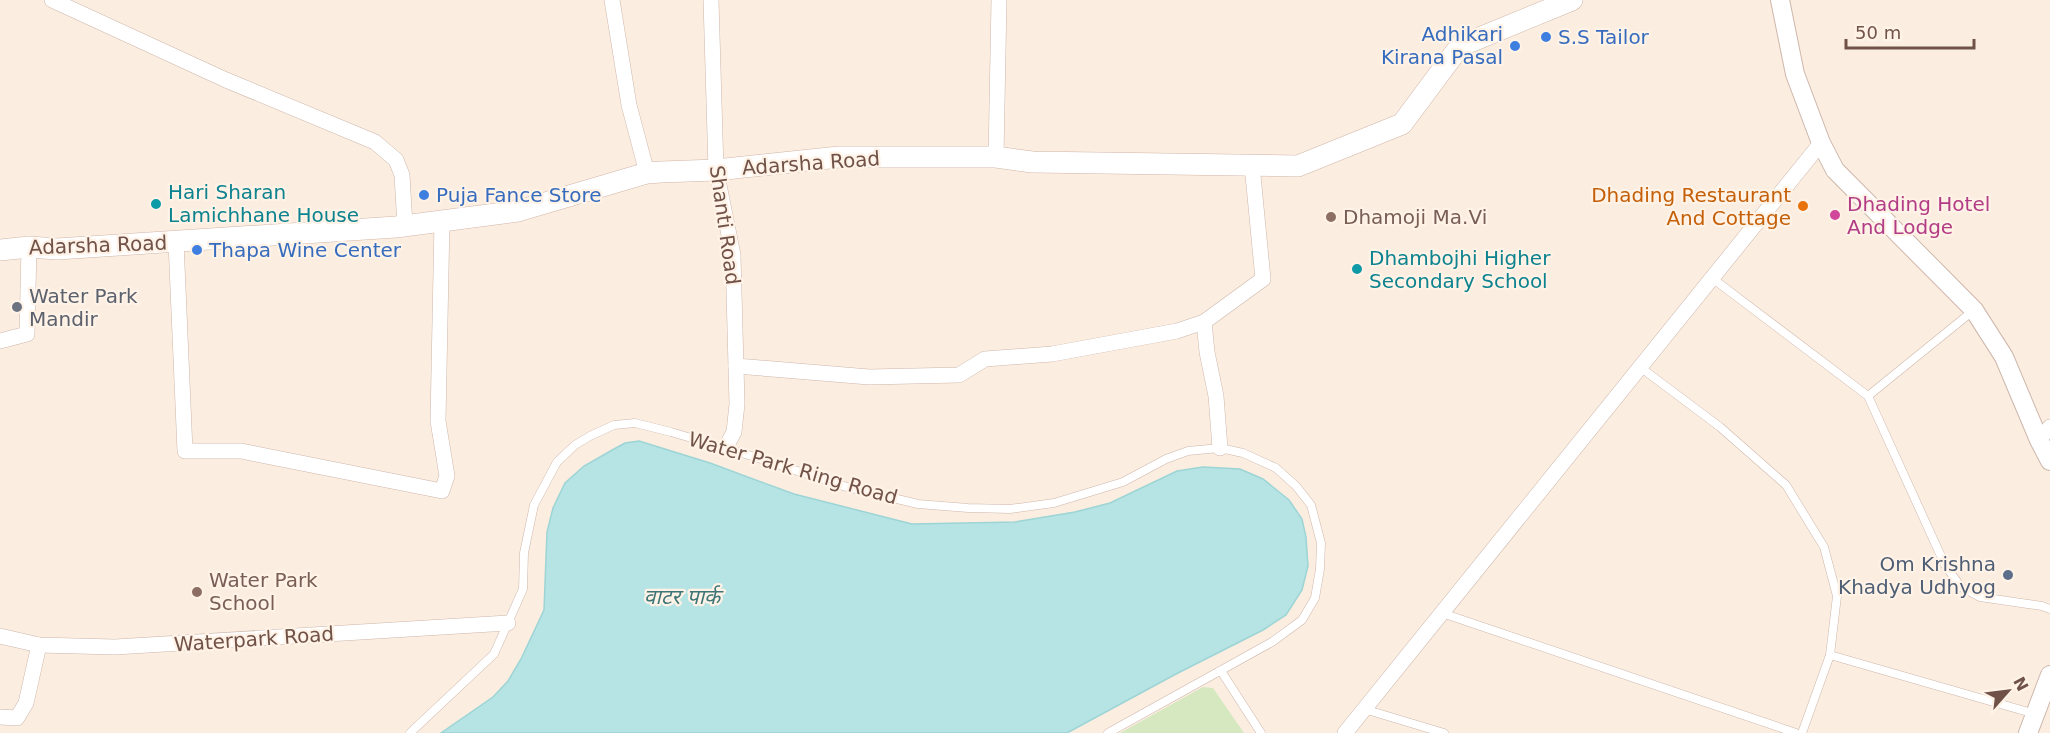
<svg xmlns="http://www.w3.org/2000/svg" width="2050" height="733" viewBox="0 0 2050 733" font-family="'DejaVu Sans','Noto Sans Devanagari',sans-serif">
	<rect width="100%" height="100%" fill="#fbeee1"/>
	<!-- green -->
	<polygon fill="#d5e8c0" points="1203,687 1213,688 1244,733 1120,733"/>
	<!-- water -->
	<polygon fill="#b6e3e4" stroke="#9dd4d5" stroke-width="1.5" points="639,441 710,463 794,494 912,524 1015,522 1075,512 1110,503 1177,471 1203,467 1240,469 1263,479 1289,500 1302,519 1306,537 1308,566 1302,590 1286,615 1263,630 1176,674 1067,733 441,733 493,697 508,681 521,659 544,610 547,532 553,508 565,483 584,466 614,449 625,443"/>
	<g fill="none" stroke-linecap="round" stroke-linejoin="round">
		<defs>
			<g id="service">
				<polyline points="1712,278 1868,396 1945,565 1961,587 1980,597 2042,606 2050,609"/>
				<polyline points="1640,367 1720,427 1786,485 1824,547 1837,596 1830,655 1802,733"/>
				<polyline points="1868,396 1974,310"/>
				<polyline points="1442,613 1796,733"/>
				<polyline points="1830,655 2035,714"/>
				<polyline points="1221,671 1261,733"/>
				<polyline points="1364,709 1444,733"/>
				<polyline points="410,733 494,654 523,589 524,553 534,505 557,462 575,445 590,436 614,425 635,423 671,432 755,457 843,486 918,504 968,508 1010,509 1054,503 1123,482 1166,459 1188,451 1220,448 1243,453 1276,468 1296,486 1311,505 1321,543 1320,569 1315,598 1302,620 1272,642 1108,733"/>
			</g>
			<g id="minor">
				<polyline points="52,0 226,80 375,142 396,160 402,175 405,226"/>
				<polyline points="612,0 629,105 647,173"/>
				<polyline points="711,0 716,170 733,255 737,404 734,432 726,447"/>
				<polyline points="996,157 999,0"/>
				<polyline points="176,242 185,451 241,451 442,491 447,476 438,421 442,221"/>
				<polyline points="0,341 27,334 29,247"/>
				<polyline points="736,366 869,377 959,375 985,359 1052,354 1177,331 1204,322"/>
				<polyline points="2039,440 2050,427"/>
				<polyline points="1220,448 1216,396 1207,352 1204,322 1263,279 1252,165"/>
				<polyline points="0,636 39,645 115,647 508,623"/>
				<polyline points="0,717 17,718 26,703 39,645"/>
				<polyline points="1345,733 1821,143"/>
			</g>
			<g id="tertiary">
				<polyline points="1780,0 1795,74 1821,143 1835,170 1974,310 2004,357 2039,440 2050,461"/>
				<polyline points="2028,733 2050,675"/>
			</g>
			<polyline id="secondary" points="0,250 29,247 57,249 396,227 518,211 647,173 661,172 716,170 839,157 996,157 1032,162 1298,166 1402,124 1460,46 1572,0"/>
		</defs>
		<!-- service casing -->
		<use href="#service" stroke="#ceb6ab" stroke-width="9"/>
		<!-- minor casing -->
		<use href="#minor" stroke="#ceb6ab" stroke-width="16"/>
		<!-- tertiary casing -->
		<use href="#tertiary" stroke="#ceb6ab" stroke-width="20"/>
		<!-- secondary casing -->
		<use href="#secondary" stroke="#d1b5a8" stroke-width="22"/>
		<!-- service -->
		<use href="#service" stroke="#fff" stroke-width="8"/>
		<!-- minor -->
		<use href="#minor" stroke="#fff" stroke-width="15"/>
		<!-- tertiary -->
		<use href="#tertiary" stroke="#fff" stroke-width="18"/>
		<!-- secondary -->
		<use href="#secondary" stroke="#fff" stroke-width="21"/>
	</g>
	<!-- markers -->
	<g fill="#3f7fe0" stroke="#fff2e6" stroke-width="2">
		<circle cx="1546" cy="37" r="6"/>
		<circle cx="1515" cy="46" r="6"/>
		<circle cx="424" cy="195" r="6"/>
		<circle cx="197" cy="250" r="6"/>
	</g>
	<g fill="#0f9aa8" stroke="#fff2e6" stroke-width="2">
		<circle cx="156" cy="204" r="6"/>
		<circle cx="1357" cy="269" r="6"/>
	</g>
	<circle fill="#e8710a" stroke="#fff2e6" stroke-width="2" cx="1803" cy="206" r="6"/>
	<circle fill="#d1479c" stroke="#fff2e6" stroke-width="2" cx="1835" cy="215" r="6"/>
	<g fill="#8d6e63" stroke="#fff2e6" stroke-width="2">
		<circle cx="1331" cy="217" r="6"/>
		<circle cx="197" cy="592" r="6"/>
	</g>
	<circle fill="#6b7280" stroke="#fff2e6" stroke-width="2" cx="17" cy="307" r="6"/>
	<circle fill="#5c6f8a" stroke="#fff2e6" stroke-width="2" cx="2008" cy="575" r="6"/>
	<g text-anchor="middle" dominant-baseline="central" stroke-width="4.5" stroke-linejoin="round" paint-order="stroke">
		<!-- shop labels -->
		<g font-size="20" fill="#366cbe" stroke="#fff2e6" text-anchor="start">
			<text x="1503" y="34" text-anchor="end">Adhikari<tspan x="1503" dy="23">Kirana Pasal</tspan></text>
			<text x="1558" y="37">S.S Tailor</text>
			<text x="436" y="195">Puja Fance Store</text>
			<text x="209" y="250">Thapa Wine Center</text>
		</g>
		<!-- street labels -->
		<g font-size="20" fill="#715249" stroke="#fff2e6">
			<text transform="translate(811 163) rotate(-4)">Adarsha Road</text>
			<text transform="translate(725 225) rotate(82)">Shanti Road</text>
			<text transform="translate(98 245) rotate(-2)">Adarsha Road</text>
			<text transform="translate(793 468) rotate(16)">Water Park Ring Road</text>
			<text transform="translate(254 639) rotate(-4)">Waterpark Road</text>
		</g>
		<!-- culture labels -->
		<g font-size="20" fill="#0d838f" stroke="#fff2e6" text-anchor="start">
			<text x="168" y="192">Hari Sharan<tspan x="168" dy="23">Lamichhane House</tspan></text>
			<text x="1369" y="258">Dhambojhi Higher<tspan x="1369" dy="23">Secondary School</tspan></text>
		</g>
		<!-- food labels -->
		<g font-size="20" fill="#c56008" stroke="#fff2e6" text-anchor="end">
			<text x="1791" y="195">Dhading Restaurant<tspan x="1791" dy="23">And Cottage</tspan></text>
		</g>
		<!-- hotel labels -->
		<g font-size="20" fill="#b23c85" stroke="#fff2e6" text-anchor="start">
			<text x="1847" y="204">Dhading Hotel<tspan x="1847" dy="23">And Lodge</tspan></text>
		</g>
		<!-- education labels -->
		<g font-size="20" fill="#785e54" stroke="#fff2e6" text-anchor="start">
			<text x="1343" y="217">Dhamoji Ma.Vi</text>
			<text x="209" y="580">Water Park<tspan x="209" dy="23">School</tspan></text>
		</g>
		<!-- worship labels -->
		<g font-size="20" fill="#5b616d" stroke="#fff2e6" text-anchor="start">
			<text x="29" y="296">Water Park<tspan x="29" dy="23">Mandir</tspan></text>
		</g>
		<!-- service labels -->
		<g font-size="20" fill="#4e5e75" stroke="#fff2e6" text-anchor="end">
			<text x="1996" y="564">Om Krishna<tspan x="1996" dy="23">Khadya Udhyog</tspan></text>
		</g>
		<!-- water labels -->
		<g font-size="21" font-style="italic" fill="#3d7577" stroke="#fff2e6">
			<text x="682" y="597">वाटर पार्क</text>
		</g>
	</g>
	<!-- north arrow -->
	<g transform="translate(2008 691) rotate(62)" stroke="#fff2e6" stroke-width="4.5" paint-order="stroke">
	<path d="M0-4.5L10 22L0 15L-10 22Z" fill="#715249"/>
	<text y="-9" font-size="16" font-weight="bold" text-anchor="middle" fill="#715249">N</text>
	</g>
	<!-- scale -->
	<path d="M1846 39v9h128v-9" fill="none" stroke="#715249" stroke-width="3"/>
	<text x="1855" y="39" font-size="18" fill="#715249" stroke="#fff2e6" stroke-width="4.5" paint-order="stroke">50 m</text>
</svg>
